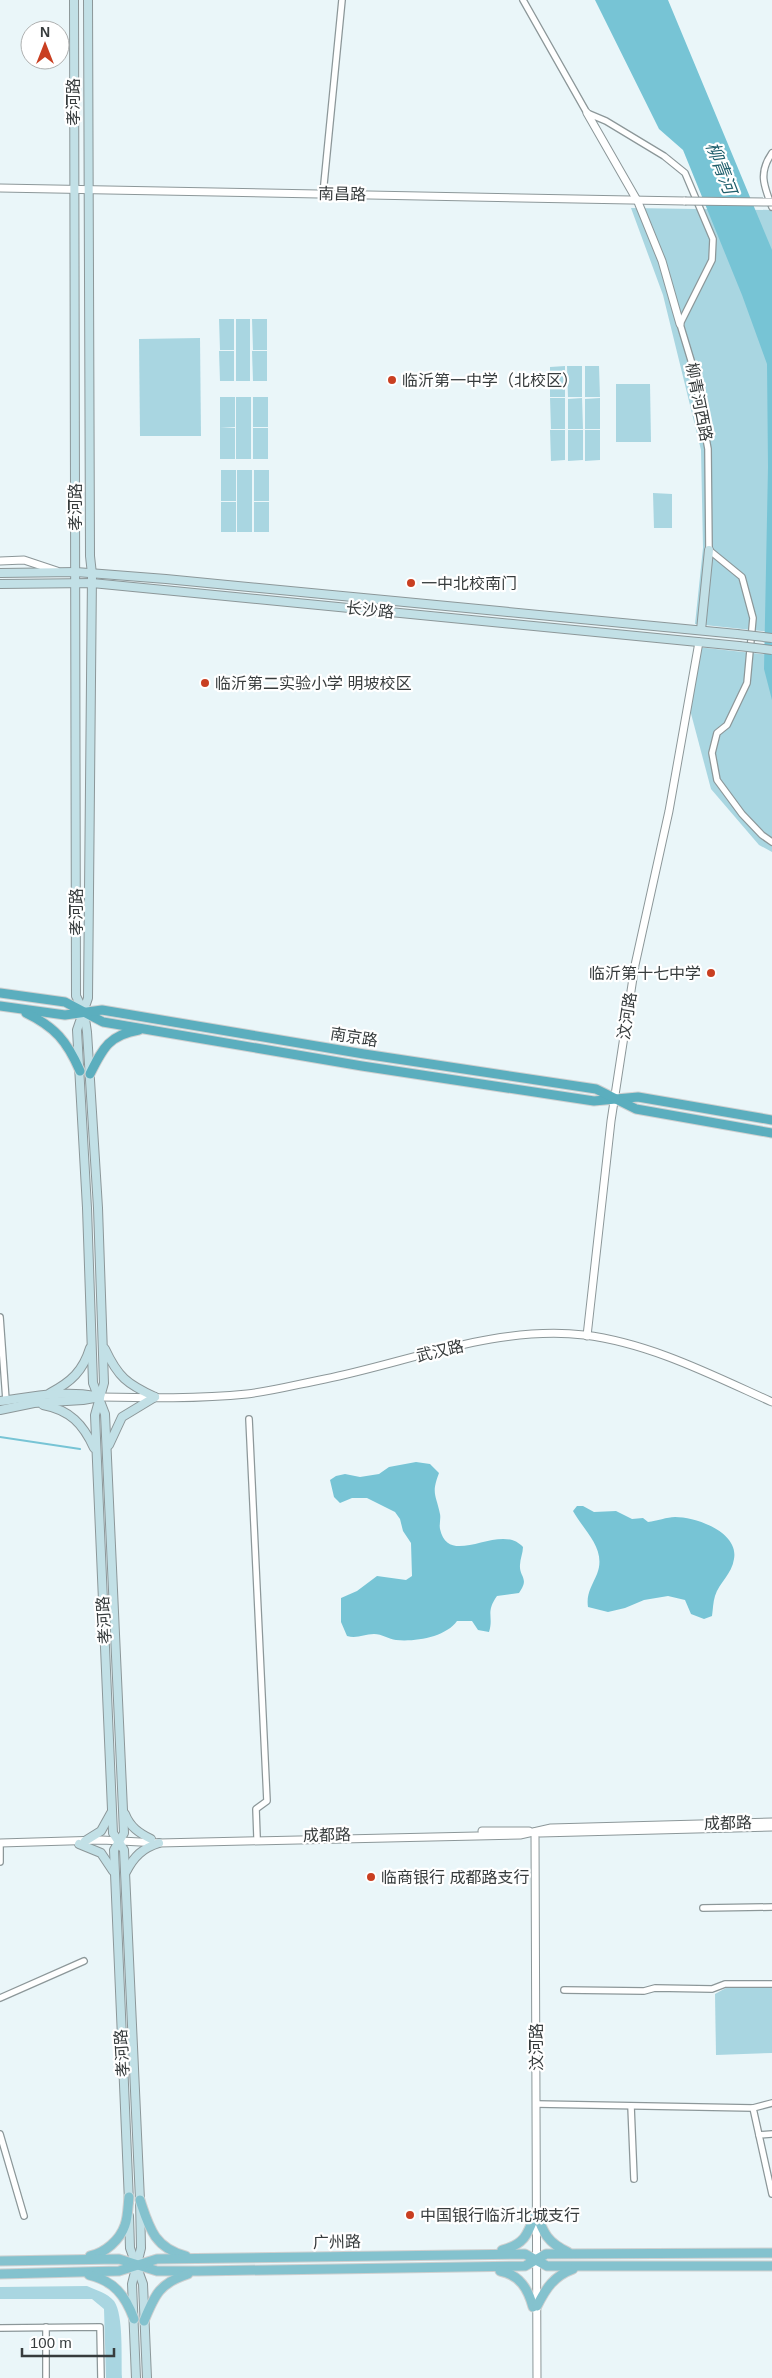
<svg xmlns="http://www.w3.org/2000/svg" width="772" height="2378" viewBox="0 0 772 2378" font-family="Helvetica,'Noto Sans SC',sans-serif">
	<rect width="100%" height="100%" fill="#eaf6f9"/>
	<!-- green -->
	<g fill="#a9d6e1">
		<polygon points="631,208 772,210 772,632 695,624 703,548 701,450 663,295"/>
		<polygon points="219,319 234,319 234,350 220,350"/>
		<rect x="236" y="319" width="14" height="62"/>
		<polygon points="252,319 267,319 267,350 253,350"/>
		<polygon points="200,338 201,436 140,436 139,339"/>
		<polygon points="219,351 234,351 234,381 220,381"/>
		<polygon points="252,351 267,351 267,381 253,381"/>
		<polygon points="565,366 565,397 550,397 550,367"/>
		<polygon points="567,366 582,366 582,397 568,397"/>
		<polygon points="585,366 599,366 600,397 585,397"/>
		<polygon points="616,384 650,384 651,442 616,442"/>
		<polygon points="220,397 235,397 235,427 220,428"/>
		<rect x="236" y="397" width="15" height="62"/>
		<rect x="253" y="397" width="15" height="30"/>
		<polygon points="550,398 565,398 565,429 551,429"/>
		<polygon points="582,398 583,429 568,429 568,399"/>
		<polygon points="600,398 600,429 585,429 585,399"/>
		<rect x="220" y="428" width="15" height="31"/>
		<rect x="253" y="428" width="15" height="31"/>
		<polygon points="550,430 565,430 565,460 551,461"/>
		<polygon points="568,430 583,430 583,460 568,461"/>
		<polygon points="585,430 600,430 600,460 585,461"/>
		<rect x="221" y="470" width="15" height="31"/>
		<rect x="237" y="470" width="15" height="62"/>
		<rect x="254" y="470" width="15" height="31"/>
		<polygon points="653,493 672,494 672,528 654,528"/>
		<rect x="221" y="502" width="15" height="30"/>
		<rect x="254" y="502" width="15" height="30"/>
		<polygon points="697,647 772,655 772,852 759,845 711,789 689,706"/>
		<polygon points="726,1988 772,1988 772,2053 716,2055 715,1994"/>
		<path d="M87,2286c9,4 20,7 27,15 10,14 7,59 8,77h-16l-2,-69 -12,-10h-92v-12z"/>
	</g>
	<!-- water -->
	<g fill="#77c4d5">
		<polygon points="595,0 668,0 772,250 772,700 764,669 768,467 767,364 742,295 683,150 659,129"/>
		<path d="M416,1462l14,2 9,9c-8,21 -3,21 1,41 1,5 -1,10 0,15 9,41 60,-8 83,18 0,6 -3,12 -3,18 -1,12 10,13 -1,28l-22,3c-12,17 -3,20 -8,36l-11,-2 -6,-9h-15c-11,16 -42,21 -61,19 -7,-1 -14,-6 -22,-6 -10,0 -17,5 -27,2l-6,-14v-24l16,-7 20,-15 29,4 6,-4 -1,-33 -8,-12 -3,-12 -5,-7 -28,-14h-15l-12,5 -6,-6 -4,-17 6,-4 9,-2 15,3 19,-3 10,-7z"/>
		<path d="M577,1506h6l11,6 22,-1 16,8 11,-1 5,4c9,-1 19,-5 27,-5 21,0 64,15 59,42 -2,15 -15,24 -19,37 -2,6 -2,13 -3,20l-8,3 -13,-5 -6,-14 -17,-4 -24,4 -19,8 -17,4 -20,-5c-2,-13 4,-21 9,-33 10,-25 -13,-43 -24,-63z"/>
	</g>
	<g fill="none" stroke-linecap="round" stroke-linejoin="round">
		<!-- stream -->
		<polyline stroke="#77c4d5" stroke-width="2" points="0,1437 80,1449"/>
		<defs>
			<g id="minor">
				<polyline points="523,0 587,113 606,121 664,156 685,173 713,239 712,260 680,324 693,367 708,449 709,550 742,577 753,618 747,683 727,725 717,733 712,753 717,780 742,814 762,835 772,842"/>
				<path d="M772,153c-14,20 -8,33 0,54"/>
				<polyline points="323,194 342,0"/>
				<polyline points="0,1317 6,1400"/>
				<polyline points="249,1419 267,1801 256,1809 257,1837"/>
				<polyline points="0,1862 0,1846"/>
				<polyline points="703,1908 772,1907"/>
				<polyline points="564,1990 644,1991 655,1988 712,1989 725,1984 772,1984"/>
				<polyline points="0,1998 84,1961"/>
				<polyline points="772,2103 753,2108 772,2194"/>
				<polyline points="537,2104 753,2108"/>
				<polyline points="631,2106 634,2179"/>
				<polyline points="0,2134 24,2216"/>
				<polyline points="759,2135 772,2134"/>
				<polyline points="46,2327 46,2378"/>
				<polyline points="0,2328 100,2327 101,2378"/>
			</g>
			<g id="tertiary">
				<polyline points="587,113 638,202 662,261 680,324"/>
				<polyline points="0,188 685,201"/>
				<polyline points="0,561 24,560 57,571"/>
				<polyline points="587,1336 611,1121 635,965 669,811 699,642"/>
				<path d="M100,1397c48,1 98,2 147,-3 26,-3 52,-10 78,-15 84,-17 171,-54 259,-44 66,8 128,40 188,67"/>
				<polyline points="482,1831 529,1831"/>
				<polyline points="535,1832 537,2378"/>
				<polyline points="540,1833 772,1827"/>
				<polyline points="0,1843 102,1840 159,1843 520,1835 551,1828 772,1822"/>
			</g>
			<g id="secondary">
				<polyline points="74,0 76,996 84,1012 87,1032 98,1208 104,1383 95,1415 113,1833 124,1850 140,2200 141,2248 132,2284 136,2378"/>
				<polyline points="88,0 90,556 92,574 88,998 77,1030 87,1208 93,1383 105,1414 123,1810 124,1833 114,1850 129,2202"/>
				<polyline points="0,573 76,572 166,579 737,634"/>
				<polyline points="0,584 92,583 739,646"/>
				<polyline points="701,630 709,550"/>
				<path d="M105,1349c13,28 22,35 50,48"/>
				<path d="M50,1393c21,-11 33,-22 40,-45"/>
				<path d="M0,1401c31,-4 64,-11 95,-5"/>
				<path d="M43,1405c27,5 40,19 51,43"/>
				<polyline points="0,1410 34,1403 83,1400 100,1397"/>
				<polyline points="109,1445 122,1417 155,1397"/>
				<path d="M125,1814c5,13 14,19 26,25"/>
				<polyline points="85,1841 101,1831 111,1813"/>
				<polyline points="79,1844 101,1853 113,1871"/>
				<path d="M126,1872c8,-16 17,-24 33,-29"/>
				<polyline points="129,2216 130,2248 143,2284 147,2378"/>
			</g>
			<g id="primary">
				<path d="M140,2200c9,27 14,48 46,56"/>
				<path d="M536,2212c7,21 12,31 32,40"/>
				<path d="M502,2250c24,-6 26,-17 34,-38"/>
				<path d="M90,2256c15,-3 30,-16 35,-31 3,-8 3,-20 4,-28"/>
				<polyline points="0,2261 119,2259 157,2271 198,2271 525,2266 546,2254 772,2253"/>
				<path d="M500,2271c20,4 28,18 33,36"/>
				<polyline points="0,2274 119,2271 157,2259 525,2254 547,2266 772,2266"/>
				<path d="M89,2275c25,6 36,20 45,44"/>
				<path d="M537,2306c9,-18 17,-30 36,-37"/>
				<path d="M144,2321c11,-27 16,-38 44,-47"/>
			</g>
			<g id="trunk">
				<polyline points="0,993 65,1002 103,1022 362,1066 594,1101 638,1097 772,1120"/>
				<polyline points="0,1006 65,1015 102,1010 364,1054 596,1089 636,1109 772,1133"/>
				<path d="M26,1013c29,14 41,28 54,58"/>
				<path d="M90,1074c13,-26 19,-39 49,-44"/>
			</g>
		</defs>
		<!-- minor casing -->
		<use href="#minor" stroke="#8c9799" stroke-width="8"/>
		<!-- tertiary casing -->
		<use href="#tertiary" stroke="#8c9799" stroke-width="9"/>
		<!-- secondary casing -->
		<use href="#secondary" stroke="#8c9799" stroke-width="10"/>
		<!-- primary casing -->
		<use href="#primary" stroke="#cfd0d0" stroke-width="11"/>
		<!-- trunk casing -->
		<use href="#trunk" stroke="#cfd0d0" stroke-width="11"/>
		<!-- minor -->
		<use href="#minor" stroke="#fff" stroke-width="5.5"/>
		<!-- tertiary -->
		<use href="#tertiary" stroke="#fff" stroke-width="7"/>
		<!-- secondary -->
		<use href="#secondary" stroke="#c2e0e6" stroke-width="8"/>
		<!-- primary -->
		<use href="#primary" stroke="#84c2ce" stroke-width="9"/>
		<!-- trunk -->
		<use href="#trunk" stroke="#5baebe" stroke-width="9"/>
		<defs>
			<polyline id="tertiary-bridge" points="685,201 772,202"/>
			<g id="secondary-bridge">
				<polyline points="737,634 772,638"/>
				<polyline points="739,646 772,650"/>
			</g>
		</defs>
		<!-- tertiary-bridge casing -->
		<use href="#tertiary-bridge" stroke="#8c9799" stroke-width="9" stroke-linecap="butt"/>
		<!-- secondary-bridge casing -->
		<use href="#secondary-bridge" stroke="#8c9799" stroke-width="10" stroke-linecap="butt"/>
		<!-- tertiary-bridge -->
		<use href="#tertiary-bridge" stroke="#fff" stroke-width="7"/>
		<!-- secondary-bridge -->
		<use href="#secondary-bridge" stroke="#c2e0e6" stroke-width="8"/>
	</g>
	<!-- markers -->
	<g fill="#c93f21" stroke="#fff" stroke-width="2">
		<circle cx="392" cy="380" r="5"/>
		<circle cx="411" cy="583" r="5"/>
		<circle cx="205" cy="683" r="5"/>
		<circle cx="711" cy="973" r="5"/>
		<circle cx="371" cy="1877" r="5"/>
		<circle cx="410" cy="2215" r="5"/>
	</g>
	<g text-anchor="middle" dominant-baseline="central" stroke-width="4.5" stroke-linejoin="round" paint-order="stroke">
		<!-- street labels -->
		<g font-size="16" fill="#373c3d" stroke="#fff">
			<text transform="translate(73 102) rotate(-90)">孝河路</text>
			<text transform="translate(342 194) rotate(1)">南昌路</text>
			<text transform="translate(699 402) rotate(79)">柳青河西路</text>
			<text transform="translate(75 507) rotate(-90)">孝河路</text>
			<text transform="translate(370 610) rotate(6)">长沙路</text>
			<text transform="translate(76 912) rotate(-90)">孝河路</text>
			<text transform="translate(627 1016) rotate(-81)">汶河路</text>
			<text transform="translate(354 1037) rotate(9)">南京路</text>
			<text transform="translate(440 1351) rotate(-13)">武汉路</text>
			<text transform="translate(104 1620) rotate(-93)">孝河路</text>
			<text transform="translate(728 1823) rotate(-1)">成都路</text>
			<text transform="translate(327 1835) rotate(-1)">成都路</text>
			<text transform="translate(536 2047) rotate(-90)">汶河路</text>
			<text transform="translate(122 2053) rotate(-93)">孝河路</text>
			<text transform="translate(337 2242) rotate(-1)">广州路</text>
		</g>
		<!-- poi labels -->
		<g font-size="16" fill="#373c3d" stroke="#fff" text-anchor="start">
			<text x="402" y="380">临沂第一中学（北校区）</text>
			<text x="421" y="583">一中北校南门</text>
			<text x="215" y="683">临沂第二实验小学 明坡校区</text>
			<text x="701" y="973" text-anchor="end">临沂第十七中学</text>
			<text x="381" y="1877">临商银行 成都路支行</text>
			<text x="420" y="2215">中国银行临沂北城支行</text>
		</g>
		<!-- water labels -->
		<g font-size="18" font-style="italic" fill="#21606d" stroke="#fff">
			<text transform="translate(721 168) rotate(69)">柳青河</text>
		</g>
	</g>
	<!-- north arrow -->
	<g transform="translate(45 45)"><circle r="24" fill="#ffffff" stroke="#afb1b1"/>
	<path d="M0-4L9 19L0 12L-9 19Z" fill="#c93f21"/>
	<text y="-8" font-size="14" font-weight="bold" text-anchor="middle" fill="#373c3d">N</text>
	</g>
	<!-- scale -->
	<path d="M22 2348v8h92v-8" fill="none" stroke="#373c3d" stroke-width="2.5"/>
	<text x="30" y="2348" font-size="15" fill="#373c3d" stroke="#ffffff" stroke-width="4" paint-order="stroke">100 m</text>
</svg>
